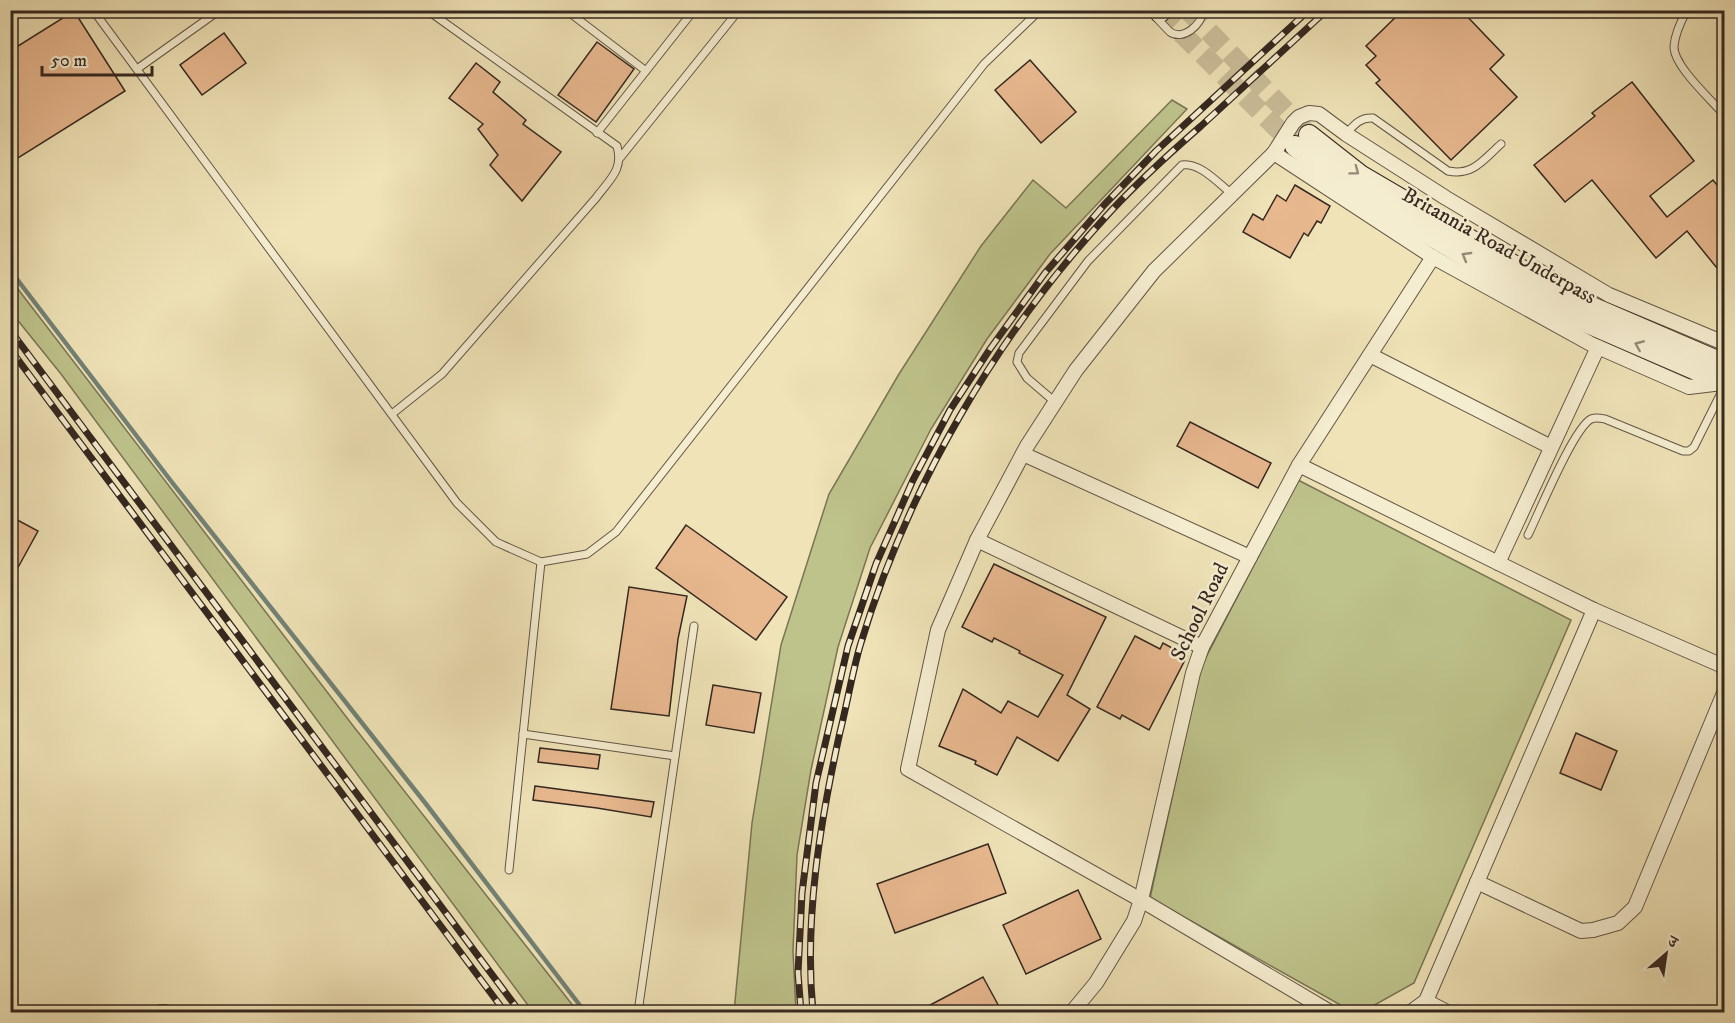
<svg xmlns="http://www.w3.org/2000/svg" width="1735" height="1023" viewBox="0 0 1735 1023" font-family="'IM FELL DW Pica','Noto Serif Devanagari',serif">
	<rect width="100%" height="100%" fill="#efe3b7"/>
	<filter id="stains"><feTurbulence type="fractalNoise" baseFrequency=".00333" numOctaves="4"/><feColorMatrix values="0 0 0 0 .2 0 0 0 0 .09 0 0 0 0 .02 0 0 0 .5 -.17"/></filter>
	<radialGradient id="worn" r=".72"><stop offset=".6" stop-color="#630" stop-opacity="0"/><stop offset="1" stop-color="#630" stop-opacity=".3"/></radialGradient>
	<!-- green -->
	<g fill="#bec38b" stroke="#797556" stroke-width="1.5">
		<polygon points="1172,100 1187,109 1050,254 987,339 931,429 870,548 838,647 811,770 797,855 793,951 796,1012 734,1012 752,823 781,645 829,494 899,374 981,246 1033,180 1066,208"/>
		<polygon points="11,280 354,727 578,1012 533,1012 61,374 11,312"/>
		<polygon points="1298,480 1571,620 1414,983 1362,1012 1353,1012 1150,898 1201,667"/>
	</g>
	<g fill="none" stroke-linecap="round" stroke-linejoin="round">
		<!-- stream -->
		<polyline stroke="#718277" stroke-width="4.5" points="10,270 171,481 426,804 585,1012"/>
	</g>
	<!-- building -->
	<g fill="#e8b88f" stroke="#342720" stroke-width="1.5">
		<polygon points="1403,10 1461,10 1504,55 1490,69 1517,97 1451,160 1376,83 1380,80 1366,65 1376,56 1366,46"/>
		<polygon points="74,11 125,91 10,163 10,51"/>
		<polygon points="224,33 246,63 202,95 180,65"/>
		<polygon points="597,42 634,69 596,122 558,95"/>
		<polygon points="1030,60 1076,112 1041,143 995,90"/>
		<polygon points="476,63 500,82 493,92 526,120 523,124 561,152 522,201 490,165 498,155 478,129 483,124 449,98"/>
		<polygon points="1632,82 1694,161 1650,196 1667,217 1713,180 1725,195 1725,278 1687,231 1656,258 1592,180 1565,202 1534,165 1595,116 1592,113"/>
		<polygon points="1295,185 1330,206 1321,223 1317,221 1308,236 1304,233 1290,258 1243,232 1253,214 1263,220 1277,195 1286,201"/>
		<polygon points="1190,422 1271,463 1258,488 1177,446"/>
		<polygon points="10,516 38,531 10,582"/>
		<polygon points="686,525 787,597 756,640 656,568"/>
		<polygon points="994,564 1106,617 1067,695 1090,709 1058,761 1017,737 997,775 975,764 976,761 939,746 963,689 1001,713 1008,701 1038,717 1063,675 1019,653 1020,651 994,638 992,642 962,627"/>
		<polygon points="629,587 687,596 678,639 669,716 611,709"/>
		<polygon points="1135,636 1160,649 1163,643 1187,656 1149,730 1122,715 1120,719 1097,707"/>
		<polygon points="713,685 761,693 754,733 706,725"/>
		<polygon points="1576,733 1617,751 1601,790 1560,773"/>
		<polygon points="540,748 600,755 598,769 538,762"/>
		<polygon points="535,786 654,802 651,817 597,808 533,800"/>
		<polygon points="988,844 1006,893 895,933 877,884"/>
		<polygon points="1078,890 1101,939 1026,974 1003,925"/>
		<polygon points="983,977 1002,1012 917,1012"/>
	</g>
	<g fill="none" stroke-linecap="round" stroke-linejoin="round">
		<!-- secondary-tunnel -->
		<g stroke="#cabd99" stroke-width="20" stroke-dasharray="20 10" stroke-linecap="butt">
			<polyline points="1188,10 1309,135"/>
			<polyline points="1160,12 1295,146"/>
		</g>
		<defs>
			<g id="service">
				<polyline points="93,10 457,503 496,542 541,562 587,554 616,532 984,64 1040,10"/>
				<polyline points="566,10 646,71"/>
				<path d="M1149,10l21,22c13,9 32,-7 33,-22"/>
				<path d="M1687,10c-6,11 -12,24 -13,36 -1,20 38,54 50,69"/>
				<polyline points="137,69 220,10"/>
				<polyline points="597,133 694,10"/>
				<path d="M1346,134c8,-9 14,-17 27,-16l75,53c25,5 35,-11 53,-27"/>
				<polyline points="620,158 739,10"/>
				<path d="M1055,402l-28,-24 -10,-16 2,-9 69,-92 94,-96c18,-3 37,19 50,29"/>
				<path d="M392,414l50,-40 154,-176c13,-18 28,-28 21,-52l-190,-136"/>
				<path d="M1528,535c11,-22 45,-106 63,-116 5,-2 9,-1 14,0l78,32h6l5,-4 30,-60"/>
				<polyline points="523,734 675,756"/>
				<polyline points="509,870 541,562"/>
				<polyline points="638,1012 694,626"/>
			</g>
			<g id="minor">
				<polyline points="1274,153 1293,123 1299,117 1309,113 1319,114 1346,134 1446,198 1609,295 1724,343"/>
				<polyline points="1370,355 1551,447"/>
				<polyline points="1023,454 1250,557"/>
				<polyline points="1299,465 1594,610 1723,666 1724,670"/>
				<polyline points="977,540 1202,647"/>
				<polyline points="1498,563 1598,347"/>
				<polyline points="1477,882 1581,931 1593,930 1618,923 1635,907 1724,693"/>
				<polyline points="1426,1001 1447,1012"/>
				<polyline points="161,1012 165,1012"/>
				<polyline points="1072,1012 1096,983 1134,921 1141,900 1193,673 1202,647 1299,465 1433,257"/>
				<polyline points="1330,1012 1141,900 908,769 938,630 977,540 1027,446 1076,370 1154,271 1274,153 1433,257 1591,344 1689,387 1722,383"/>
				<polyline points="1411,1012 1426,1001 1594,610"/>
			</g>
			<g id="secondary">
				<polyline points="1159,10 1160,12"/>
				<polyline points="1309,135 1360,175 1566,296 1724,364"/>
				<polyline points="1295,146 1350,189 1560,311 1724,382"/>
			</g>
		</defs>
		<!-- service casing -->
		<use href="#service" stroke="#635646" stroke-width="9"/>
		<!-- minor casing -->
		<use href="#minor" stroke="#635646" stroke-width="16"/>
		<!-- secondary casing -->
		<use href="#secondary" stroke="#342720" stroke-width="22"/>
		<!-- service -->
		<use href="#service" stroke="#f5edd0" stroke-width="7"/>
		<!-- minor -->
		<use href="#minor" stroke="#f5edd0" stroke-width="14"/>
		<!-- secondary -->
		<use href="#secondary" stroke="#f5edd0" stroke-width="20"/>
		<defs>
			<g id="rail">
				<polyline points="10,330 520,1012"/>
				<polyline points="10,349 505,1012"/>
				<polyline points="801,1012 798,973 802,893 816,783 848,646 876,564 913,480 950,410 990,349 1045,273 1104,205 1156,151 1309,10"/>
				<path d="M813,1012c-9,-93 7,-189 27,-280 7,-28 12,-58 20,-86 48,-160 137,-312 251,-435 28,-30 59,-58 90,-85 42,-39 84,-77 126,-116"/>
			</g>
		</defs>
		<!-- rail casing -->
		<use href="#rail" stroke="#342720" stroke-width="7"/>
		<!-- rail -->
		<use href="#rail" stroke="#f5edd0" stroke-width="4.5" stroke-dasharray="14" stroke-linecap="butt"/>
	</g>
	<!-- one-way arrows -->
	<defs><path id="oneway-chevron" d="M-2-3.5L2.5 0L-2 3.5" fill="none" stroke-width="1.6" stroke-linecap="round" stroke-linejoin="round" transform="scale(1.5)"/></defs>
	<g stroke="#948a78">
		<use href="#oneway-chevron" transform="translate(1355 171) rotate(37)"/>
		<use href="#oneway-chevron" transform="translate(1466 256) rotate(-150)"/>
		<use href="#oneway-chevron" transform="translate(1639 345) rotate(-157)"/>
	</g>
	<g text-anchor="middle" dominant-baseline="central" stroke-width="5" stroke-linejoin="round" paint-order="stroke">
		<!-- street labels -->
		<g font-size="21" fill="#342720" stroke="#f5edd0">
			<text transform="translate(1499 246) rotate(29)">Britannia Road Underpass</text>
			<text transform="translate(1200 612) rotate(-64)">School Road</text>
		</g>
	</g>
	<!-- margin -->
	<rect width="1735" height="1023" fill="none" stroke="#efe3b7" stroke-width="36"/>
	<rect x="12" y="12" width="1711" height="999" fill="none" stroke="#342720" stroke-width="3"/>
	<rect x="18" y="18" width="1699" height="987" fill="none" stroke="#342720" stroke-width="1.5"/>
	<!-- north arrow -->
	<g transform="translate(1666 954) rotate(29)" stroke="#f5edd0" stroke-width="4.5" paint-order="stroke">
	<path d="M0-4.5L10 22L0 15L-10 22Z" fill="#342720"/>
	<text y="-9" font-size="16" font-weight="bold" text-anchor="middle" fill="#342720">उ</text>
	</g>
	<!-- scale -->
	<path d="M42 66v9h110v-9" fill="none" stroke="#342720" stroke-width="3"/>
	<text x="51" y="66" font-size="18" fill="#342720" stroke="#f5edd0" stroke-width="4.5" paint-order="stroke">50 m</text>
	<rect width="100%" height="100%" filter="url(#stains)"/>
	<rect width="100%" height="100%" fill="url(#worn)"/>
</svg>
